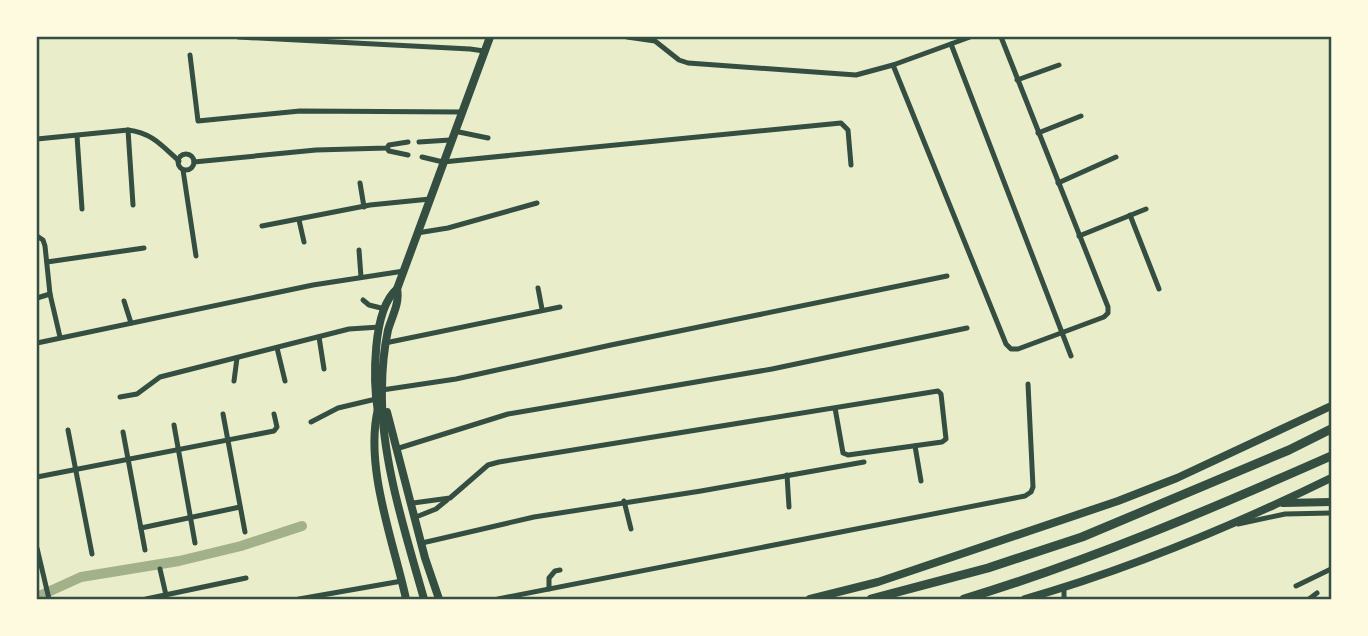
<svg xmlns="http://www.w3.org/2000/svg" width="1368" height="636" viewBox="0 0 1368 636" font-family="Arial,sans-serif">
	<rect width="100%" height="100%" fill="#e9edc9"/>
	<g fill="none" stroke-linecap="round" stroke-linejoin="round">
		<!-- canal -->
		<polyline stroke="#a3b18a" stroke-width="10" points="37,597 81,577 179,561 241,546 302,526"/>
		<!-- minor -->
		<g stroke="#344e41" stroke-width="5">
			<polyline points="238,37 470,49 484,51"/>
			<polyline points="627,37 655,41 679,60 688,63 856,75 893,65 970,37"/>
			<polyline points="951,44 1071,356"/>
			<polyline points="190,55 198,121 300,111 461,112"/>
			<polyline points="893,65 1006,344 1011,349 1018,349 1104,317 1108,313 1108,307 1001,37"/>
			<polyline points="1017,80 1059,65"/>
			<polyline points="128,130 133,205"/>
			<polyline points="454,131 488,138"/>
			<polyline points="1038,133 1081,116"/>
			<polyline points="77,136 82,209"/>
			<path d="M37,139l91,-9c24,3 33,15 51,31"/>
			<polyline points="419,142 450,140"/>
			<polyline points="387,148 389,151 408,155"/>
			<circle cx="186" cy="162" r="8"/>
			<polyline points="422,157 443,162 473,159 841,123 848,130 851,165"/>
			<polyline points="194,162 316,150 387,148 389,145 408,142"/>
			<polyline points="183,170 196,256"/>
			<polyline points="360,183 364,207"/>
			<polyline points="1058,183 1116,157"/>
			<polyline points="1130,215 1159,289"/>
			<polyline points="299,220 304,242"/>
			<polyline points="262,226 370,205 430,199"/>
			<polyline points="417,233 448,228 537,203"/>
			<polyline points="37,236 43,240 45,246 50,294 60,337"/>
			<polyline points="1079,236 1146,209"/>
			<polyline points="359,250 361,277"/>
			<polyline points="47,262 144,248"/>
			<polyline points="538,288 542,309"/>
			<polyline points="37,298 50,294"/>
			<polyline points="363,300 369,305 385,309"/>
			<polyline points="124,301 131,323"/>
			<polyline points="319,337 324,369"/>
			<polyline points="37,343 313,285 404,271"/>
			<polyline points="385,343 560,307"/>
			<polyline points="277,348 285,381"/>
			<polyline points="234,381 237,358"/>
			<polyline points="382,390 456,379 611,345 947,276"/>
			<polyline points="120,397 137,394 160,377 349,329 380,327"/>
			<polyline points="223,414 245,532"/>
			<polyline points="311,422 338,408 376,399"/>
			<polyline points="174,425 195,543"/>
			<polyline points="68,430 92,554"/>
			<polyline points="123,432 145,550"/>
			<polyline points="915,446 921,481"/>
			<polyline points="396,449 508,414 772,369 967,328"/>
			<polyline points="787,475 789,507"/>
			<polyline points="37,477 274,431 277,427 274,414"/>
			<polyline points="624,501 631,529"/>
			<path d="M413,503l37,-5 38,-33 11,-3c146,-24 292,-48 439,-71l3,3 5,45 -4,3 -94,13 -5,-2 -8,-45"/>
			<polyline points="416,517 436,509 447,500"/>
			<polyline points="1238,524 1285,514 1331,513"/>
			<polyline points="141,528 240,507"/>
			<polyline points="422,543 534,517 701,491 864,462"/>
			<polyline points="37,548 49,599"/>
			<polyline points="160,569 166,595"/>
			<polyline points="1296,586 1331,569"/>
			<polyline points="1064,588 1064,599"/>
			<polyline points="549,589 549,578 555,571 560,570"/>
			<polyline points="146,599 246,578"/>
			<polyline points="299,599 402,581"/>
			<polyline points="498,599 1025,496 1031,492 1033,487 1028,384"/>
			<polyline points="1309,599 1317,593"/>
		</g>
		<!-- secondary -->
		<g stroke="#344e41" stroke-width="8">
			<path d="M378,409c-14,58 16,134 28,190"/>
			<path d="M378,412c-5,-31 -6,-102 19,-123"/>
			<polyline points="387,412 425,558 439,599"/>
			<polyline points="1283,503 1331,502"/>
			<path d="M424,599c-18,-64 -44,-143 -42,-210 0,-20 2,-40 6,-59 4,-14 12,-27 9,-41l93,-252"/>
			<polyline points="810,599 878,582 1118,501 1177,478 1331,406"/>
			<path d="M1025,599c105,-30 208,-73 306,-121"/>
		</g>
		<!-- primary -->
		<g stroke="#344e41" stroke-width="9">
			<polyline points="871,599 988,568 1082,537 1289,450 1331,429"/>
			<path d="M964,599c126,-38 247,-90 367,-143"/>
		</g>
	</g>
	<!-- border -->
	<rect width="1368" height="636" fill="none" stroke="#fefae0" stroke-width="77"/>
	<rect x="38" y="38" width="1292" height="560" fill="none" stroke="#344e41" stroke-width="2.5"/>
</svg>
